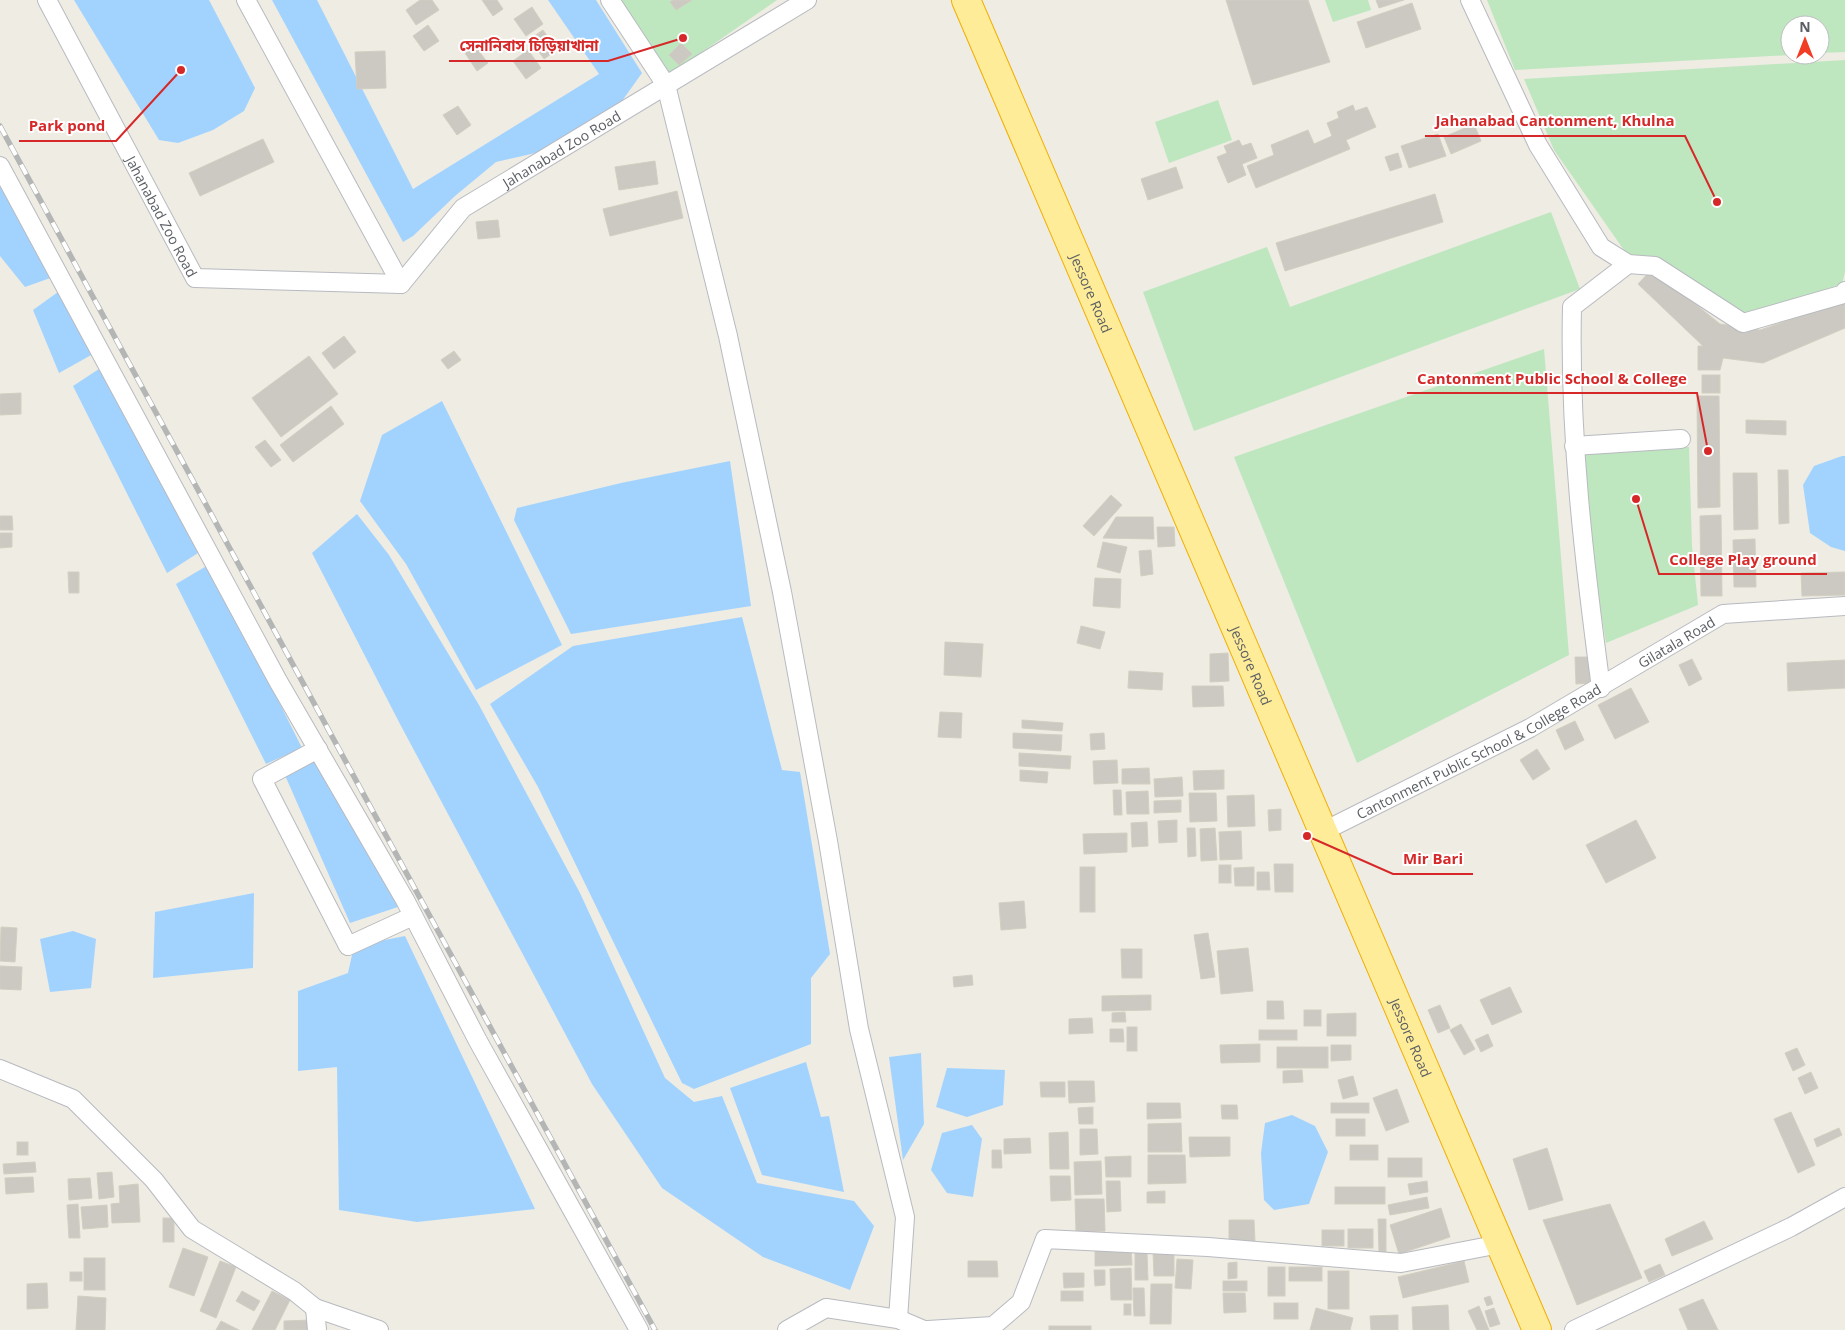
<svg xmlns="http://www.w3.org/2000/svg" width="1845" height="1330" viewBox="0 0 1845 1330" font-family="'Open Sans','Noto Sans Bengali',sans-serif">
	<rect width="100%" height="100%" fill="#eeece3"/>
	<!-- green -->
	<g fill="#bee7bf">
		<polygon points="618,0 777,0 669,75"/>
		<polygon points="1325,0 1368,0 1371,10 1333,22"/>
		<polygon points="1487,0 1845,0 1845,52 1820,53 1820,25 1790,25 1791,55 1515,70"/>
		<polygon points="1845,60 1845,272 1842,284 1746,316 1654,259 1626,253 1554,150 1524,79"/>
		<polygon points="1218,100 1232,140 1169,163 1155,122"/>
		<polygon points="1551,212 1580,289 1194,431 1143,292 1267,247 1290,307"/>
		<polygon points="1544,349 1569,655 1357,763 1234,457"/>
		<polygon points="1689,447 1692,546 1698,605 1606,643 1574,451"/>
	</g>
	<!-- water -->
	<g fill="#a2d3ff">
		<polygon points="74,0 209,0 255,88 244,111 213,130 178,143 159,140"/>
		<polygon points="272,0 317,0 413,189 599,74 548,0 596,0 642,73 622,101 540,152 496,162 455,196 413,236 403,242"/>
		<polygon points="0,181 53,277 25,287 0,256"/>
		<polygon points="58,292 93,354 59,373 33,310"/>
		<polygon points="102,367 198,553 167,573 73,386"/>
		<polygon points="442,401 562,645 476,690 406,564 360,501 382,435"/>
		<polygon points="1842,456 1845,456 1845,551 1831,547 1810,533 1803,485 1814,466"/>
		<polygon points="730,461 751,606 571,634 514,520 517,508 621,483"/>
		<polygon points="357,514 389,555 479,705 580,893 665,1078 694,1102 722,1096 757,1183 854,1201 874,1226 850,1290 763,1257 662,1188 592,1084 400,724 312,553"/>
		<polygon points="210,564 302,748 266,764 176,584"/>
		<polygon points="742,617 782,770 800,772 830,954 811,978 811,1044 694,1089 682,1083 538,787 490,704 573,646"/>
		<polygon points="319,758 398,907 350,923 284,773"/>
		<polygon points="254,893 253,968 153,978 155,912"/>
		<polygon points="73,931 96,939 91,988 50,992 40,939"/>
		<polygon points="405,936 535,1209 417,1222 339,1210 337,1067 298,1071 298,991 348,973 354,946"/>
		<polygon points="921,1053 924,1124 903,1160 889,1057"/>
		<polygon points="806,1062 821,1117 829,1116 844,1192 762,1175 730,1088"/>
		<polygon points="947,1068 1005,1070 1003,1105 967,1117 936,1107"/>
		<polygon points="1292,1115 1315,1126 1328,1152 1309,1204 1274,1210 1264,1200 1261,1153 1265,1123"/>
		<polygon points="972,1125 982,1139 973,1197 947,1193 931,1170 942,1133"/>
	</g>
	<!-- building -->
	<g fill="#cbc9c2" stroke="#d3cec1">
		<polygon points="420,0 432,0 439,10 416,25 406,10"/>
		<polygon points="482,0 497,0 503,9 493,16"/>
		<polygon points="673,0 692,0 676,10 670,2"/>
		<polygon points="1226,0 1308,0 1330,62 1253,85"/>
		<polygon points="1376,0 1404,0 1379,8"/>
		<polygon points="1412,3 1421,29 1366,48 1357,22"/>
		<polygon points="532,7 543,24 526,36 514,19"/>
		<polygon points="428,25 439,41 424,51 413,36"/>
		<polygon points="543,30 557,50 544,59 530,39"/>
		<polygon points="681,43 692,54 679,65 669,55"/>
		<polygon points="475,46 488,63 477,71 465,53"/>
		<polygon points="528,50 541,68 526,79 513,61"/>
		<polygon points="385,51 386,88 357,89 355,52"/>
		<polygon points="1353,105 1355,111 1367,107 1376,127 1346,140 1350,149 1256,188 1247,166 1274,155 1271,145 1308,130 1314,144 1332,136 1327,123 1339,118 1337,112"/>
		<polygon points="458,106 471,125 457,135 443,115"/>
		<polygon points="1474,124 1481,141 1451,154 1444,137"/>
		<polygon points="1438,134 1446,156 1409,168 1401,146"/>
		<polygon points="263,139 274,162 200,196 189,173"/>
		<polygon points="1239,140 1242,146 1251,143 1257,158 1242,164 1246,175 1228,183 1217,157 1227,153 1224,146"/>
		<polygon points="1398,153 1402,167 1390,171 1385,157"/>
		<polygon points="655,161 658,184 619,190 615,167"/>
		<polygon points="1176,167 1183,188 1148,200 1141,179"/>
		<polygon points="677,191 683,218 610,236 603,209"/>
		<polygon points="1435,194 1443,222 1285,271 1276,243"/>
		<polygon points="498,220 500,237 478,239 476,222"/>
		<polygon points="1652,269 1720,324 1760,330 1845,301 1845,328 1763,363 1723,358 1720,370 1698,370 1698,346 1703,346 1638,284"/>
		<polygon points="344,336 356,352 334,369 322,353"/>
		<polygon points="454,351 461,360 448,369 441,360"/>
		<polygon points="309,356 338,394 281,437 252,398"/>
		<rect x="1702" y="375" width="18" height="18"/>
		<polygon points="21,393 21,414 0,415 0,394"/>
		<polygon points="1697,396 1719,396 1720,507 1698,508"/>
		<polygon points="331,406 344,424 293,462 280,445"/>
		<polygon points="1746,420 1786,421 1786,435 1746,433"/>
		<polygon points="265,440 281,460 271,467 255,447"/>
		<polygon points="1778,470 1788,470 1789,523 1779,524"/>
		<polygon points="1733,473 1757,473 1758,529 1734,530"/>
		<polygon points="1111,495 1122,505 1094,536 1083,526"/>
		<polygon points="1721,515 1722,596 1701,596 1700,516"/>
		<polygon points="0,516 12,516 13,530 0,530"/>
		<polygon points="1116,517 1153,517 1154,539 1103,538"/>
		<polygon points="1157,527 1174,527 1175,546 1158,547"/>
		<polygon points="0,533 12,533 12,547 0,548"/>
		<polygon points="1755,539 1756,587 1734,587 1733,540"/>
		<polygon points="1103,542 1127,547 1120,573 1097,567"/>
		<polygon points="1151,550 1153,574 1141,576 1139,551"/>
		<polygon points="68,572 79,572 79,593 69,593"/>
		<polygon points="1845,572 1845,595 1802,596 1801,573"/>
		<polygon points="1095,578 1121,579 1120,608 1093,606"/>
		<polygon points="1081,626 1105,632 1100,649 1077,643"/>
		<polygon points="945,642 983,644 981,677 944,675"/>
		<polygon points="1228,653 1229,681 1210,682 1210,654"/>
		<polygon points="1575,657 1590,657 1590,683 1576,684"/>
		<polygon points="1692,659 1702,679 1689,686 1679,665"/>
		<polygon points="1845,660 1845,688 1788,691 1787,663"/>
		<polygon points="1129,671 1163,673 1162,690 1128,688"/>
		<polygon points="1192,686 1223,686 1224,706 1193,707"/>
		<polygon points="1631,688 1649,722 1615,739 1598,705"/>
		<polygon points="940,712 962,713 961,738 938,737"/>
		<polygon points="1022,720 1063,723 1062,731 1022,728"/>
		<polygon points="1575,721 1584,740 1565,750 1556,730"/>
		<polygon points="1013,733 1062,735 1061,751 1013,748"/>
		<polygon points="1104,733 1105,749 1091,750 1090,734"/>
		<polygon points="1537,749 1550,769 1533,780 1520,760"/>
		<polygon points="1019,753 1071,756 1070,769 1019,766"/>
		<polygon points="1117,760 1118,783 1094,784 1093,761"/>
		<polygon points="1149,768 1150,784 1122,784 1122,769"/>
		<polygon points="1020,770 1048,772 1047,783 1020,781"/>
		<polygon points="1224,770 1224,789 1194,790 1193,771"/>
		<polygon points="1182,777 1183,796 1155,797 1154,779"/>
		<polygon points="1113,790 1121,790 1122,815 1114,815"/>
		<polygon points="1148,791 1149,814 1127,814 1126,792"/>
		<polygon points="1189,793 1216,793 1217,821 1190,822"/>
		<polygon points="1254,795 1255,826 1228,827 1227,796"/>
		<polygon points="1181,800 1181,812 1154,813 1154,801"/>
		<polygon points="1281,809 1281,830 1269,831 1268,810"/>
		<polygon points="1177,820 1177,842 1159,843 1158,821"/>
		<polygon points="1636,820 1656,858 1606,883 1586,845"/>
		<polygon points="1147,822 1148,846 1132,847 1131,823"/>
		<polygon points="1187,828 1195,828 1196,856 1188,857"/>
		<polygon points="1215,828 1217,860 1201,861 1200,829"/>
		<polygon points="1241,831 1242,859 1220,860 1219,832"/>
		<polygon points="1127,833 1127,852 1084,854 1083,834"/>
		<polygon points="1274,864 1293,864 1293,892 1275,892"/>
		<rect x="1219" y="865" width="12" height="18"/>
		<rect x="1080" y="867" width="15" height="45"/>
		<polygon points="1254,867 1254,886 1235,886 1234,868"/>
		<polygon points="1257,872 1269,872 1270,890 1257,890"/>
		<polygon points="1024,901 1026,928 1001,930 999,903"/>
		<polygon points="1,927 17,928 15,962 0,961"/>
		<polygon points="1208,933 1215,977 1201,979 1194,935"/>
		<polygon points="1248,948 1253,991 1221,994 1217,951"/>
		<polygon points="1121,949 1142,949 1142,978 1122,978"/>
		<polygon points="0,966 22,967 21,990 0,989"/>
		<polygon points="972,975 973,985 954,987 953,977"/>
		<polygon points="1510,987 1522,1012 1492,1025 1480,1000"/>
		<polygon points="1151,995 1151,1010 1102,1011 1102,996"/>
		<polygon points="1267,1001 1283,1001 1284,1019 1267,1019"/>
		<polygon points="1440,1005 1450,1028 1438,1033 1428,1010"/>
		<rect x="1304" y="1010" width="17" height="16"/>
		<polygon points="1125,1012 1126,1022 1112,1022 1112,1013"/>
		<polygon points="1356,1013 1356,1036 1327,1036 1327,1014"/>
		<polygon points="1092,1018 1093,1033 1069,1034 1069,1019"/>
		<polygon points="1461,1024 1475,1049 1464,1055 1450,1030"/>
		<rect x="1127" y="1027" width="10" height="24"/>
		<polygon points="1110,1029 1123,1029 1124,1042 1110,1042"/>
		<rect x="1259" y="1030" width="38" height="10"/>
		<polygon points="1488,1034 1493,1046 1481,1052 1475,1040"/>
		<polygon points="1260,1044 1260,1062 1221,1063 1220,1045"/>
		<polygon points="1331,1045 1351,1045 1351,1060 1331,1061"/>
		<rect x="1277" y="1047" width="51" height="21"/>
		<polygon points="1797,1048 1805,1065 1793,1071 1785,1053"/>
		<polygon points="1302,1070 1303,1082 1283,1083 1283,1071"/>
		<polygon points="1811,1072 1818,1088 1805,1094 1798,1078"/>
		<polygon points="1353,1076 1358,1095 1343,1099 1338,1080"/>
		<polygon points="1068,1081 1094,1081 1095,1102 1069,1103"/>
		<polygon points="1040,1082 1065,1082 1065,1097 1041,1097"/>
		<polygon points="1397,1089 1409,1122 1386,1131 1373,1098"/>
		<polygon points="1147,1103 1180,1103 1181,1118 1147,1119"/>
		<rect x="1331" y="1103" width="38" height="10"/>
		<polygon points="1221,1105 1237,1105 1238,1119 1222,1119"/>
		<polygon points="1093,1107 1093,1124 1079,1124 1078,1108"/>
		<polygon points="1791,1112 1815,1165 1798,1173 1774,1119"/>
		<rect x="1336" y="1119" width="29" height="17"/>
		<polygon points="1181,1123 1182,1152 1148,1152 1148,1124"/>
		<polygon points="1839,1128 1842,1135 1817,1147 1814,1139"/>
		<polygon points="1080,1129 1097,1129 1098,1154 1080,1155"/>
		<polygon points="1068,1132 1069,1169 1050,1169 1049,1133"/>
		<polygon points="1189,1137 1230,1137 1230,1156 1190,1157"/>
		<polygon points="1030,1138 1031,1153 1004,1154 1004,1139"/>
		<rect x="17" y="1142" width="11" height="13"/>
		<rect x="1350" y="1145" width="28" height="15"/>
		<polygon points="1547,1148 1563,1200 1529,1210 1513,1159"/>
		<polygon points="992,1150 1001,1150 1002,1168 992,1168"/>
		<polygon points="1148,1155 1185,1155 1186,1183 1148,1184"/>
		<polygon points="1131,1156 1131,1177 1106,1177 1105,1157"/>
		<rect x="1388" y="1158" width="34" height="19"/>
		<polygon points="1101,1161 1102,1194 1075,1195 1074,1162"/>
		<polygon points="35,1162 36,1172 4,1174 3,1164"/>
		<polygon points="112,1172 114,1197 99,1199 97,1173"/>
		<polygon points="1050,1176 1070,1176 1071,1200 1051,1201"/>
		<polygon points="33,1177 34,1192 6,1194 5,1178"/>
		<polygon points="90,1178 92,1198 69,1200 68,1179"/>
		<polygon points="1106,1181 1120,1181 1121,1211 1107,1212"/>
		<polygon points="1427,1181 1428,1192 1410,1195 1408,1184"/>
		<polygon points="138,1184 140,1222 112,1223 111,1204 120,1203 119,1186"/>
		<rect x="1335" y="1187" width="50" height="17"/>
		<polygon points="1165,1191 1165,1203 1147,1203 1147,1192"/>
		<polygon points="1427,1197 1429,1208 1390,1215 1388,1205"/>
		<polygon points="1075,1199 1104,1199 1105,1231 1076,1232"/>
		<polygon points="78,1204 80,1238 69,1238 67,1205"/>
		<polygon points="1610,1204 1642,1278 1577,1305 1543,1220"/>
		<polygon points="107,1205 108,1227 83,1229 81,1207"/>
		<polygon points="1441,1208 1450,1237 1399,1254 1390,1225"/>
		<rect x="163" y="1218" width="11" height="24"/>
		<polygon points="1378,1219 1386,1219 1386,1252 1379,1252"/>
		<polygon points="1229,1220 1254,1220 1255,1242 1229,1243"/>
		<polygon points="1704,1221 1713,1239 1672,1256 1665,1239"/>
		<rect x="1348" y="1229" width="25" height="19"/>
		<rect x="1322" y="1230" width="22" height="16"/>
		<polygon points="1131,1247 1132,1265 1095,1266 1095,1248"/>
		<polygon points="183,1248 208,1257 194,1296 169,1287"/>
		<polygon points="1135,1251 1147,1251 1148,1280 1135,1280"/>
		<polygon points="1153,1252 1174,1252 1174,1276 1154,1276"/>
		<rect x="84" y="1258" width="21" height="32"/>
		<polygon points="1177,1259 1193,1260 1191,1289 1175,1288"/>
		<polygon points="220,1261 236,1267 216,1318 200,1311"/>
		<polygon points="968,1261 997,1261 998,1277 968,1277"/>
		<polygon points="1464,1261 1469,1282 1403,1298 1398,1277"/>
		<polygon points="1237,1262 1237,1278 1228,1279 1228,1263"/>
		<polygon points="1660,1264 1665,1275 1649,1282 1644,1271"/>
		<rect x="1268" y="1267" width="17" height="29"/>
		<rect x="1289" y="1267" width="33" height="14"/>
		<polygon points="1131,1268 1132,1300 1111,1300 1110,1269"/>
		<polygon points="1094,1270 1105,1270 1105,1285 1095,1286"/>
		<rect x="1328" y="1271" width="21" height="38"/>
		<rect x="70" y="1272" width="12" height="9"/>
		<polygon points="1063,1273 1084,1273 1084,1287 1064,1288"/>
		<rect x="1223" y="1281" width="24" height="10"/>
		<polygon points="47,1283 48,1308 27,1309 27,1284"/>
		<polygon points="1151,1284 1172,1284 1171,1324 1150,1324"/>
		<polygon points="1133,1288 1144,1288 1145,1316 1134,1316"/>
		<polygon points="242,1291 260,1301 254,1311 236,1301"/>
		<polygon points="272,1291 290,1300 275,1330 252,1330"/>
		<rect x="1061" y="1291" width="22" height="10"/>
		<polygon points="1223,1293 1245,1293 1246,1312 1224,1313"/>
		<polygon points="78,1296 106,1298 105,1330 76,1330"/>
		<polygon points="1490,1296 1493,1304 1487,1306 1484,1298"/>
		<polygon points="1703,1299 1718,1330 1688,1330 1679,1309"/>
		<rect x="1274" y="1303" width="24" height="16"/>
		<rect x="1124" y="1304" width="7" height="11"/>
		<polygon points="1448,1305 1449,1330 1413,1330 1412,1307"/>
		<polygon points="1479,1306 1489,1330 1477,1330 1468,1311"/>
		<polygon points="1316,1308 1353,1318 1350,1330 1310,1330"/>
		<polygon points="1494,1308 1500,1324 1490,1327 1485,1311"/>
		<polygon points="1398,1315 1398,1330 1371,1330 1370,1316"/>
		<polygon points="312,1320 312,1330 284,1330 284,1321"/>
		<polygon points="221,1321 239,1330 216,1330"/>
		<rect x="1049" y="1326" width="42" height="4"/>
	</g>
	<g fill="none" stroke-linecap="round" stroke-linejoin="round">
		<defs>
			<g id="minor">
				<path id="s1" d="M47,0l148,278 206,6 62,-76 344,-208"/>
				<polyline points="246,0 401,284"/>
				<polyline points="610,0 666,85 728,336 782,592 828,841 859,1029 905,1217 898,1319"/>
				<polyline points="1470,0 1538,145 1601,247 1628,264 1655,266 1743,323 1844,294 1845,291"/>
				<polyline points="0,166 278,681 405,900 478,1041 639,1330"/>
				<polyline points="1574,446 1681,439"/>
				<path d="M1601,688c-17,-127 -32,-253 -29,-381l56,-43"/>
				<polyline points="318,749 262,779 348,946 413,916"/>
				<path id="s2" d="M1324,831l206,-103 193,-114 122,-8"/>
				<polyline points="0,1069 73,1099 154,1180 192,1229 294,1291 315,1308 379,1330"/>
				<polyline points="315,1308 317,1330"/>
				<polyline points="787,1330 826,1308 898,1319 924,1330"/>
				<polyline points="928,1330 993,1326 1021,1302 1045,1239 1208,1247 1401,1263 1500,1244"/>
				<polyline points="1574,1330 1791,1227 1845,1197"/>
			</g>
			<g id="trunk">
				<path id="s3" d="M966,0l571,1330"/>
			</g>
		</defs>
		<!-- minor casing -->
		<use href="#minor" stroke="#b8bac0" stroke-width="20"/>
		<!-- trunk casing -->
		<use href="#trunk" stroke="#f1af00" stroke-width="30"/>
		<!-- minor -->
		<use href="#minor" stroke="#fff" stroke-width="18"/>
		<!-- trunk -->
		<use href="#trunk" stroke="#ffec98" stroke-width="28"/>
		<defs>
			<polyline id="rail" points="0,126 655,1330"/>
		</defs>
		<!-- rail casing -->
		<use href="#rail" stroke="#b4b5b5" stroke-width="5.5"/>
		<!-- rail -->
		<use href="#rail" stroke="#fff" stroke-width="4" stroke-dasharray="11" stroke-linecap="butt"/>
	</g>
	<g text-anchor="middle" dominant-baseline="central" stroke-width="4" stroke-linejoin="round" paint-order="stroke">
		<!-- street labels -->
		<g font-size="14" fill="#5b5f64" stroke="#fff">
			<text stroke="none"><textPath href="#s1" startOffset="734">Jahanabad Zoo Road</textPath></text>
			<text stroke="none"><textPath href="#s1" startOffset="245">Jahanabad Zoo Road</textPath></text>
			<text stroke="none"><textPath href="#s3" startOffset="319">Jessore Road</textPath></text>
			<text stroke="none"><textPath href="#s2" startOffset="400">Gilatala Road</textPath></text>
			<text stroke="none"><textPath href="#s3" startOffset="724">Jessore Road</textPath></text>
			<text stroke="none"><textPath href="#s2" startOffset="174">Cantonment Public School &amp; College Road</textPath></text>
			<text stroke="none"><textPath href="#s3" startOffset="1129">Jessore Road</textPath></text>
		</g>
	</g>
	<!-- callouts -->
	<path fill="none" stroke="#d62828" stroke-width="2" d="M683 38L608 61H449M1717 202L1685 136H1425M181 70L116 141H19M1708 451L1697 393H1407M1636 499L1659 574H1827M1307 836L1393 874H1473"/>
	<g fill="#d62828" stroke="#fff" stroke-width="2">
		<circle cx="683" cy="38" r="5"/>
		<circle cx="1717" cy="202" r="5"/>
		<circle cx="181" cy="70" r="5"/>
		<circle cx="1708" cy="451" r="5"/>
		<circle cx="1636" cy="499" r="5"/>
		<circle cx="1307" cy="836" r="5"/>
	</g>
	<g font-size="15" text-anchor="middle" font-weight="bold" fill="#d62828" stroke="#fff" stroke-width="4" stroke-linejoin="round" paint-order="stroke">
		<text x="529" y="51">সেনানিবাস চিড়িয়াখানা</text>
		<text x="1555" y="126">Jahanabad Cantonment, Khulna</text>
		<text x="67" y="131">Park pond</text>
		<text x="1552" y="384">Cantonment Public School &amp; College</text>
		<text x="1743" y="565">College Play ground</text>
		<text x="1433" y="864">Mir Bari</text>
	</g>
	<!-- north arrow -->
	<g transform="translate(1805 40)"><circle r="24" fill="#ffffff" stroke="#bdbfc1"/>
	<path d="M0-4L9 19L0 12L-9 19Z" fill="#f23d25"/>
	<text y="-8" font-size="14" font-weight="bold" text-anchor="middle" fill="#5b5f64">N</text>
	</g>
</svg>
